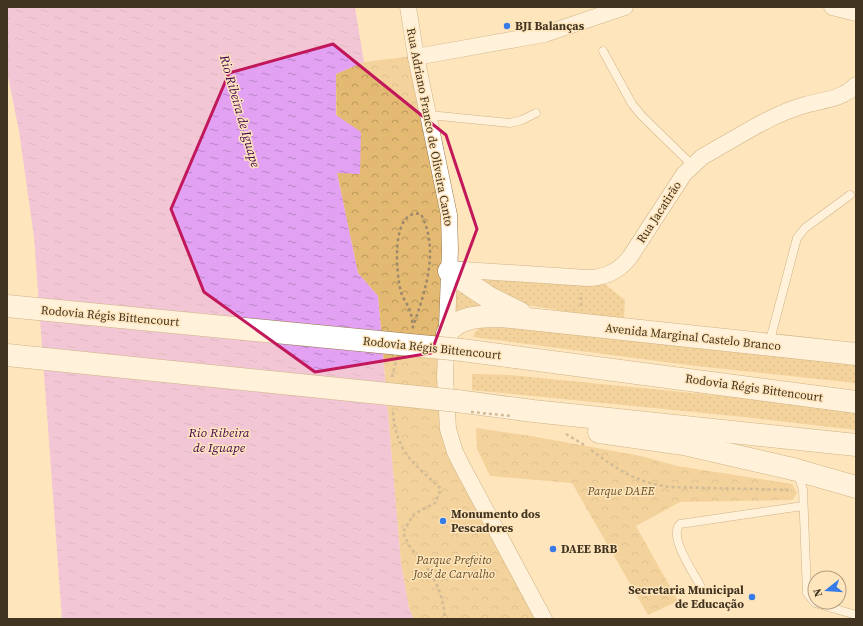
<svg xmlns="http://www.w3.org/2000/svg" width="863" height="626" viewBox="0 0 863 626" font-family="'Source Serif 4',serif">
	<defs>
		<pattern id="grass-dots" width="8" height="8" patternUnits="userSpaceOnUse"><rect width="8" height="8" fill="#e4ba73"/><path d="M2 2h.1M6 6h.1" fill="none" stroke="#ba985e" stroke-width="1.8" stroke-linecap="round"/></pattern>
		<pattern id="park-crowns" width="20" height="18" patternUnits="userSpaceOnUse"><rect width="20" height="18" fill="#e4ba73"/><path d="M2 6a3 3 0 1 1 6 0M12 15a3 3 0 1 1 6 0" fill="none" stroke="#ba985e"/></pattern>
		<pattern id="water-ripples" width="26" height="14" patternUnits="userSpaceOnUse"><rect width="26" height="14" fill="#e2a1f2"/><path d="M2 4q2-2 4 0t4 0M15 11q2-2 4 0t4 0" fill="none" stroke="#b984c4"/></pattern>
	</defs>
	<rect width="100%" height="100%" fill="#ffe5bc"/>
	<!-- grass -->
	<g fill="url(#grass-dots)">
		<polygon points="478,277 602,282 625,300 624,318 587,315 510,302"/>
		<polygon points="456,283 496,309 454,318"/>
		<polygon points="485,324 856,365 856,383 688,365 473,337 475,332"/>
		<polygon points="472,374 510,375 753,399 856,411 856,430 754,418 472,390"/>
	</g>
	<!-- park -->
	<g fill="url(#park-crowns)">
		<polygon points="415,56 449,214 447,428 537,619 414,619 409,608 401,563 378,296 358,273 337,173 336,74 364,62"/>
		<polygon points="476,428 531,436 641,456 677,466 792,484 797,493 792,500 680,502 636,526 678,601 648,615 572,483 490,476 477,449"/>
	</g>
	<!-- water -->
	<polygon fill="url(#water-ripples)" points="7,7 355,7 364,62 336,74 336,115 361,132 360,174 337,173 358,273 378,296 401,563 409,608 414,619 62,619 34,237 19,131 7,72"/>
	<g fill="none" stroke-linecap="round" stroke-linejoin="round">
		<defs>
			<g id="lane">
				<polyline points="603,51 632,104 642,116 692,165"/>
				<polyline points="429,115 510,123 522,120 536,113"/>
				<polyline points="769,344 797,238 805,228 850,195"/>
				<polyline points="798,474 803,490 807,593 815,603 856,615"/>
				<path d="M700,585c-7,-13 -32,-49 -20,-61l123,-18"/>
			</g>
			<g id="street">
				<polyline points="408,7 416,57 449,215 450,250 445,377 448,429 455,452 462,466 544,619"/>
				<polyline points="832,7 856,13"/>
				<polyline points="416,57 545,34 625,7"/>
				<path d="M449,269l138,9c19,0 32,-7 43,-21l54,-83 18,-17c33,-18 67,-42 103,-52 18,-5 38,-6 51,-20"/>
			</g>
			<g id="primary">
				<polyline points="449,271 488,297 520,313"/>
				<path d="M447,334c9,-18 37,-18 54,-18l355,38"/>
				<polyline points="793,469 856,487"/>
			</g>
			<g id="highway">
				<polyline points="462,350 856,402"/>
				<polyline points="457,401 533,411 856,445"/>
				<polyline points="599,432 684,444 793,469"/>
			</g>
		</defs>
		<!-- lane casing -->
		<use href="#lane" stroke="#947747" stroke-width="9"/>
		<!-- street casing -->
		<use href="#street" stroke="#947747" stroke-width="17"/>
		<!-- primary casing -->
		<use href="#primary" stroke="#947747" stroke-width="23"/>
		<!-- highway casing -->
		<use href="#highway" stroke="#947747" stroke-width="23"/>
		<!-- path -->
		<g stroke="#9c886a" stroke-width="2.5" stroke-dasharray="3 3" stroke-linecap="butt">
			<polyline points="581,306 581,293"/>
			<path d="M412,328l1,-1c12,-36 27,-76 8,-113 -31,-6 -25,60 -20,78 2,7 7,13 9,19 2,5 2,11 3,16"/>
			<polyline points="392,377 396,361"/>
			<path d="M393,412c3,41 21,51 48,77l-6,14 -21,11 -11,18c6,18 16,24 26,39 10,14 15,32 16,48"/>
			<polyline points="566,434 586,446"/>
			<path d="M591,450c27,20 46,33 80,37l121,3"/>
		</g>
		<!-- lane -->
		<use href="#lane" stroke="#fff" stroke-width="8"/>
		<!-- street -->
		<use href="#street" stroke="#fff" stroke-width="16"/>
		<!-- primary -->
		<use href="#primary" stroke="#fff" stroke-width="22"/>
		<!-- highway -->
		<use href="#highway" stroke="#fff" stroke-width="22"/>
		<defs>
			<g id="highway-bridge">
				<polyline points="7,306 462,350"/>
				<polyline points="7,355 457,401"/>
			</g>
		</defs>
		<!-- highway-bridge casing -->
		<use href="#highway-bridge" stroke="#947747" stroke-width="23" stroke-linecap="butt"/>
		<!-- path-bridge -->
		<polyline stroke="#9c886a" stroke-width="2.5" stroke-dasharray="3 3" stroke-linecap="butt" points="471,412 512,416"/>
		<!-- highway-bridge -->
		<use href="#highway-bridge" stroke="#fff" stroke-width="22"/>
	</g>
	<!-- marked area -->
	<path d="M0 0H863V626H0ZM333,44l113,91 31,94 -46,124 -116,19 -111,-80 -33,-83 58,-136z" fill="#ffe5bc" fill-opacity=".55" fill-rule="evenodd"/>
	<path fill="none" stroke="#c2185b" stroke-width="3" stroke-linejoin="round" d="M333,44l113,91 31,94 -46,124 -116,19 -111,-80 -33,-83 58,-136z"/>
	<!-- markers -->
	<g fill="#367be8" stroke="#ffe5bc" stroke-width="1.5">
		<circle cx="507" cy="26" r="4"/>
		<circle cx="443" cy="521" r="4"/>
		<circle cx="553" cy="549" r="4"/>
		<circle cx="752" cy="597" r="4"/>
	</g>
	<g text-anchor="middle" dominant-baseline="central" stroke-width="3" stroke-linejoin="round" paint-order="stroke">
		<!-- poi labels -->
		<g font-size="12" font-weight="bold" fill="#413420" stroke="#ffe5bc" text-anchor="start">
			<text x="515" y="26">BJI Balanças</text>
			<text x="451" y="514">Monumento dos<tspan x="451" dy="14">Pescadores</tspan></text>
			<text x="561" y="549">DAEE BRB</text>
			<text x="744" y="590" text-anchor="end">Secretaria Municipal<tspan x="744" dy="14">de Educação</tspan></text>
		</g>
		<!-- street labels -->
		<g font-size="12" fill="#413420" stroke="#ffe5bc">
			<text transform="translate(430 127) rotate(79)">Rua Adriano Franco de Oliveira Canto</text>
			<text transform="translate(659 212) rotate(-57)">Rua Jacatirão</text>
			<text transform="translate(110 316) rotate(5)">Rodovia Régis Bittencourt</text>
			<text transform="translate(693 337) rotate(6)">Avenida Marginal Castelo Branco</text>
			<text transform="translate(432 348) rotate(6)">Rodovia Régis Bittencourt</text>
			<text transform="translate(754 388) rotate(8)">Rodovia Régis Bittencourt</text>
		</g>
		<!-- park labels -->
		<g font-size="12" font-style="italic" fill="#675028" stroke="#ffe5bc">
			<text x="621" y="491">Parque DAEE</text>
			<text x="454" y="560">Parque Prefeito<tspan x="454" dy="14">José de Carvalho</tspan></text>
		</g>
		<!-- water labels -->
		<g font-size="13" font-style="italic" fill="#430550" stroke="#ffe5bc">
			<text transform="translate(240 111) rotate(74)">Rio Ribeira de Iguape</text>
			<text x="219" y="432">Rio Ribeira<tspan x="219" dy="15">de Iguape</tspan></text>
		</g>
	</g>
	<!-- border -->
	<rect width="863" height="626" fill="none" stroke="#413420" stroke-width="16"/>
	<!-- north arrow -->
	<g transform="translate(827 590) rotate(253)"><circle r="19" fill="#ffe5bc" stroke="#b39e7e"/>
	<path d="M0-3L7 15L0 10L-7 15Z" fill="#367be8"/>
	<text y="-6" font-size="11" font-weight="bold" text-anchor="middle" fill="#413420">N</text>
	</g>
</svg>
